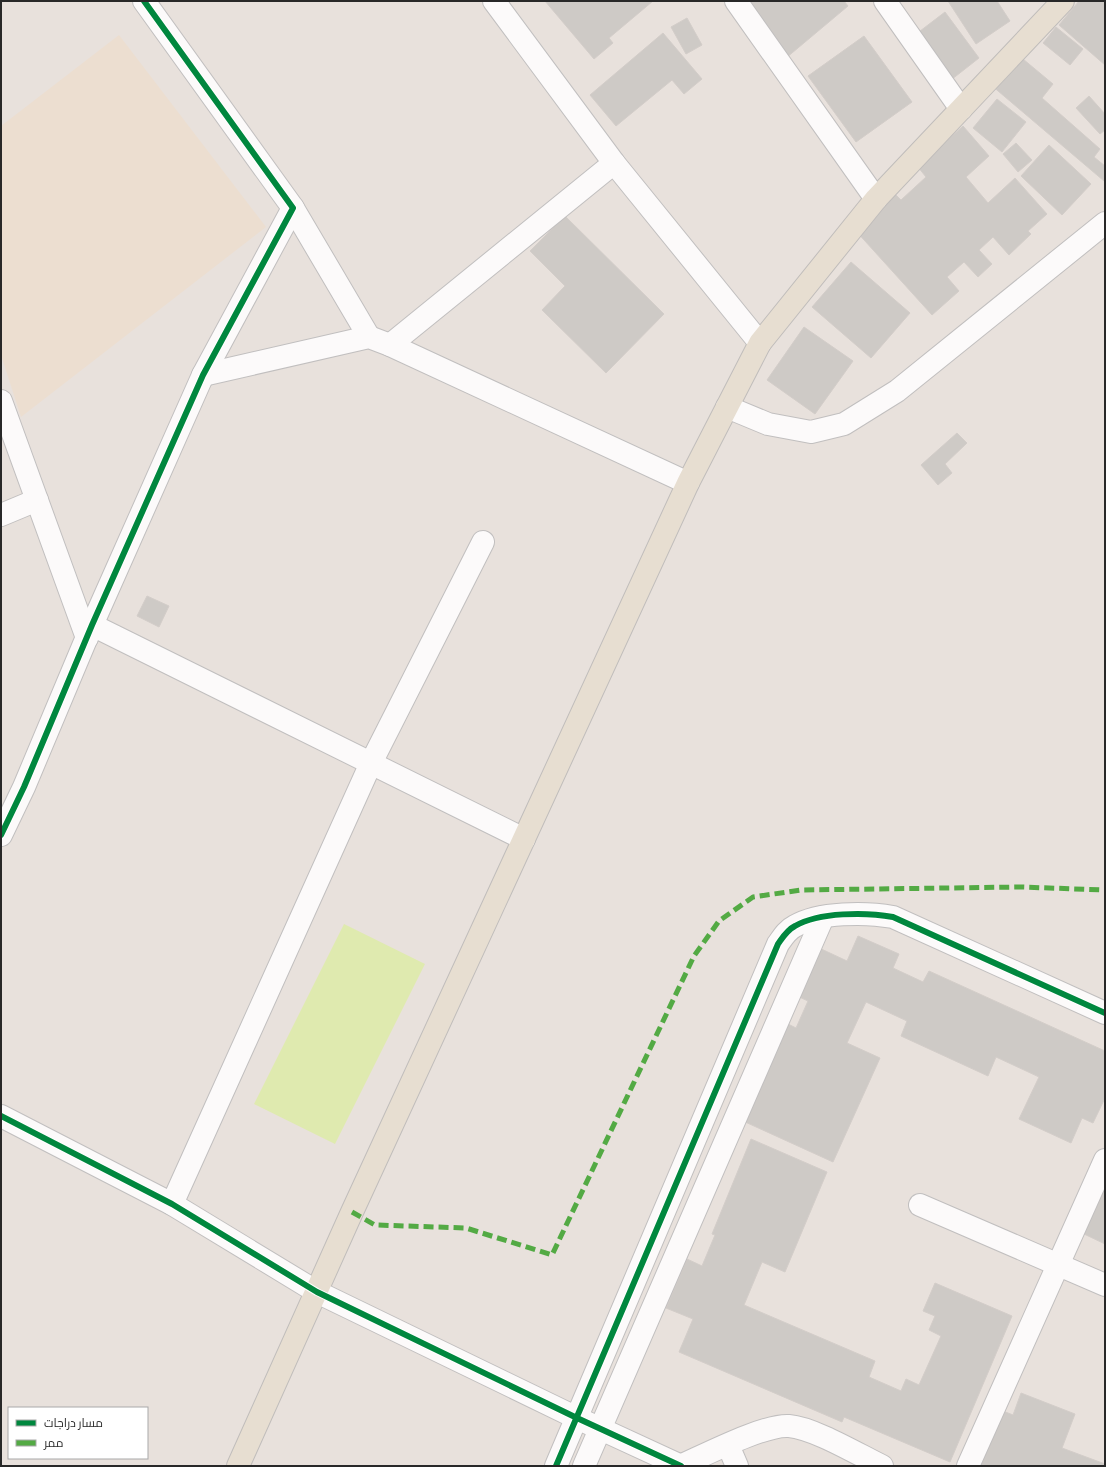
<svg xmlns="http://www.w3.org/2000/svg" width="1106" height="1467" viewBox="0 0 1106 1467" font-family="'Source Sans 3',Cairo,sans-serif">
	<rect width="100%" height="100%" fill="#e8e1dc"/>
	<!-- education -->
	<polygon fill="#ecded0" points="119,35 266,227 21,417 1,355 1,126"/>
	<!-- pitch -->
	<polygon fill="#dfeaaf" points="344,924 425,964 335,1144 254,1104"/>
	<!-- building -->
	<g fill="#cecac6" stroke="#d3cdc9">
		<polygon points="545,1 653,1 609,38 613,43 594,59"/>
		<polygon points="740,1 844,1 848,6 786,58"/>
		<polygon points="948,1 997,1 1010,21 976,44"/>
		<polygon points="1079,1 1105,1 1105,65 1059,25"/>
		<polygon points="945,12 979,58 942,87 907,41"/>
		<polygon points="687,18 702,45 686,54 671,27"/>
		<polygon points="1056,27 1083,49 1070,65 1043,43"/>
		<polygon points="663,33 702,79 684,94 672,80 616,126 590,95"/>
		<polygon points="864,36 912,102 856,142 808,76"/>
		<polygon points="1017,54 1053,84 1042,98 1100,149 1094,157 1105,166 1104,181 991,85"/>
		<polygon points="1089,96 1105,114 1105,130 1100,134 1076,108"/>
		<polygon points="997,99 1026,122 1002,152 973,128"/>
		<polygon points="963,126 989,156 966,177 988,203 1015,178 1047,214 1028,231 1031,234 1009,255 993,237 979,250 992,264 978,277 964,262 947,277 959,291 932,315 855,230 895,194 901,200 926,177 918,167"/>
		<polygon points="1016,143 1032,160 1018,172 1003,154"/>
		<polygon points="1049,145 1091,184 1062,215 1021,176"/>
		<polygon points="565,216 664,314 606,373 542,310 565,286 530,251"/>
		<polygon points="851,262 910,313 871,358 812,307"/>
		<polygon points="804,327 853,361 815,414 767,380"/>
		<polygon points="957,433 967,443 945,464 952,473 938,485 921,465"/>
		<polygon points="147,596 169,606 159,627 137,616"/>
		<polygon points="858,936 899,954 893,968 923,982 929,971 1105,1051 1105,1098 1093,1123 1082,1118 1071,1143 1019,1119 1039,1077 996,1057 988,1076 901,1036 907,1021 866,1002 847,1043 880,1058 833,1162 743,1121 788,1024 796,1028 808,1001 795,995 817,947 847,961"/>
		<polygon points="751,1139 827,1172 785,1272 762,1262 744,1305 875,1361 869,1377 901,1391 906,1379 919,1385 941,1336 929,1330 935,1316 923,1311 935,1283 1012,1316 950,1462 844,1417 842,1422 679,1352 693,1319 666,1308 687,1259 702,1266 715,1235 712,1234"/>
		<polygon points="1105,1185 1105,1244 1082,1233"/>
		<polygon points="1021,1393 1075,1414 1062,1448 1105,1464 1105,1466 981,1466 985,1455 981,1453 998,1409 1013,1415"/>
	</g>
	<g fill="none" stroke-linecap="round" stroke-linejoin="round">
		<defs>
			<g id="minor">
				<polyline points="494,1 614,163 760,343"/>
				<polyline points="736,1 876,199"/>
				<polyline points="885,1 961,109"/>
				<polyline points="293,208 369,337"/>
				<polyline points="390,345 614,163"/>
				<polyline points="203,375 369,337 390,345 688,483"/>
				<polyline points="1,401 87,638"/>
				<polyline points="727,407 768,424 811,432 844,424 897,391 1105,223"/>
				<polyline points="1,515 37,500"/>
				<polyline points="92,625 524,839"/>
				<polyline points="1,835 24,787 92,625 203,375 293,208 144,1"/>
				<polyline points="1,1116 172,1204 317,1292 577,1418 681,1466"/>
				<polyline points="172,1204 371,763 483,542"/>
				<polyline points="920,1205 1105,1285"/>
				<polyline points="728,1445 737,1466"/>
				<path d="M556,1466l222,-522c5,-7 9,-14 17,-18 24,-14 71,-14 98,-9l212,96"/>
				<polyline points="584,1466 823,917"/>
				<path d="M680,1466c25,-11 85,-42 109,-40 25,2 70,29 93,40"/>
				<polyline points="968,1466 1105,1160"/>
			</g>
			<polyline id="major" points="238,1466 352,1212 688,483 760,343 876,199 1063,1"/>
		</defs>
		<!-- minor casing -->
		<use href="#minor" stroke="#c1bfbf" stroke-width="24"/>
		<!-- major casing -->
		<use href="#major" stroke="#c0bdbb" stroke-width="24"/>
		<!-- minor -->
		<use href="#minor" stroke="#fcfafa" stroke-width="22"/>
		<!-- major -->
		<use href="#major" stroke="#e7ded1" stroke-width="22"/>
		<!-- quiet -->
		<polyline stroke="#53aa44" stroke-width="5" stroke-dasharray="10 5" stroke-linecap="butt" points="352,1212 375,1225 466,1228 552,1255 694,956 719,921 753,897 801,890 1021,887 1105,890"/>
		<defs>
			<g id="cycleway">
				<polyline points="1,835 24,787 92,625 203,375 293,208 144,1"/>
				<polyline points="1,1116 172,1204 317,1292 577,1418 681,1466"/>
				<path d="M556,1466l222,-522c5,-7 9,-14 17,-18 24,-14 71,-14 98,-9l212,96"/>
			</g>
		</defs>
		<!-- cycleway casing -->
		<use href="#cycleway" stroke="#fff" stroke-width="8"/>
		<!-- cycleway -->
		<use href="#cycleway" stroke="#00873e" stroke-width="6"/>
	</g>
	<!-- border -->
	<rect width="1106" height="1467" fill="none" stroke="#282828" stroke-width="4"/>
	<!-- legend -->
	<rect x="8" y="1407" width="140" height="52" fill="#ffffff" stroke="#a9a9a9"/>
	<rect x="16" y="1420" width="20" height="6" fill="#00873e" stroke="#a9a9a9"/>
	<text x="44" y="1427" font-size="12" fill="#282828">مسار دراجات</text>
	<rect x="16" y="1440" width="20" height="6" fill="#53aa44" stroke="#a9a9a9"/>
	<text x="44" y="1447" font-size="12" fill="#282828">ممر</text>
</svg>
